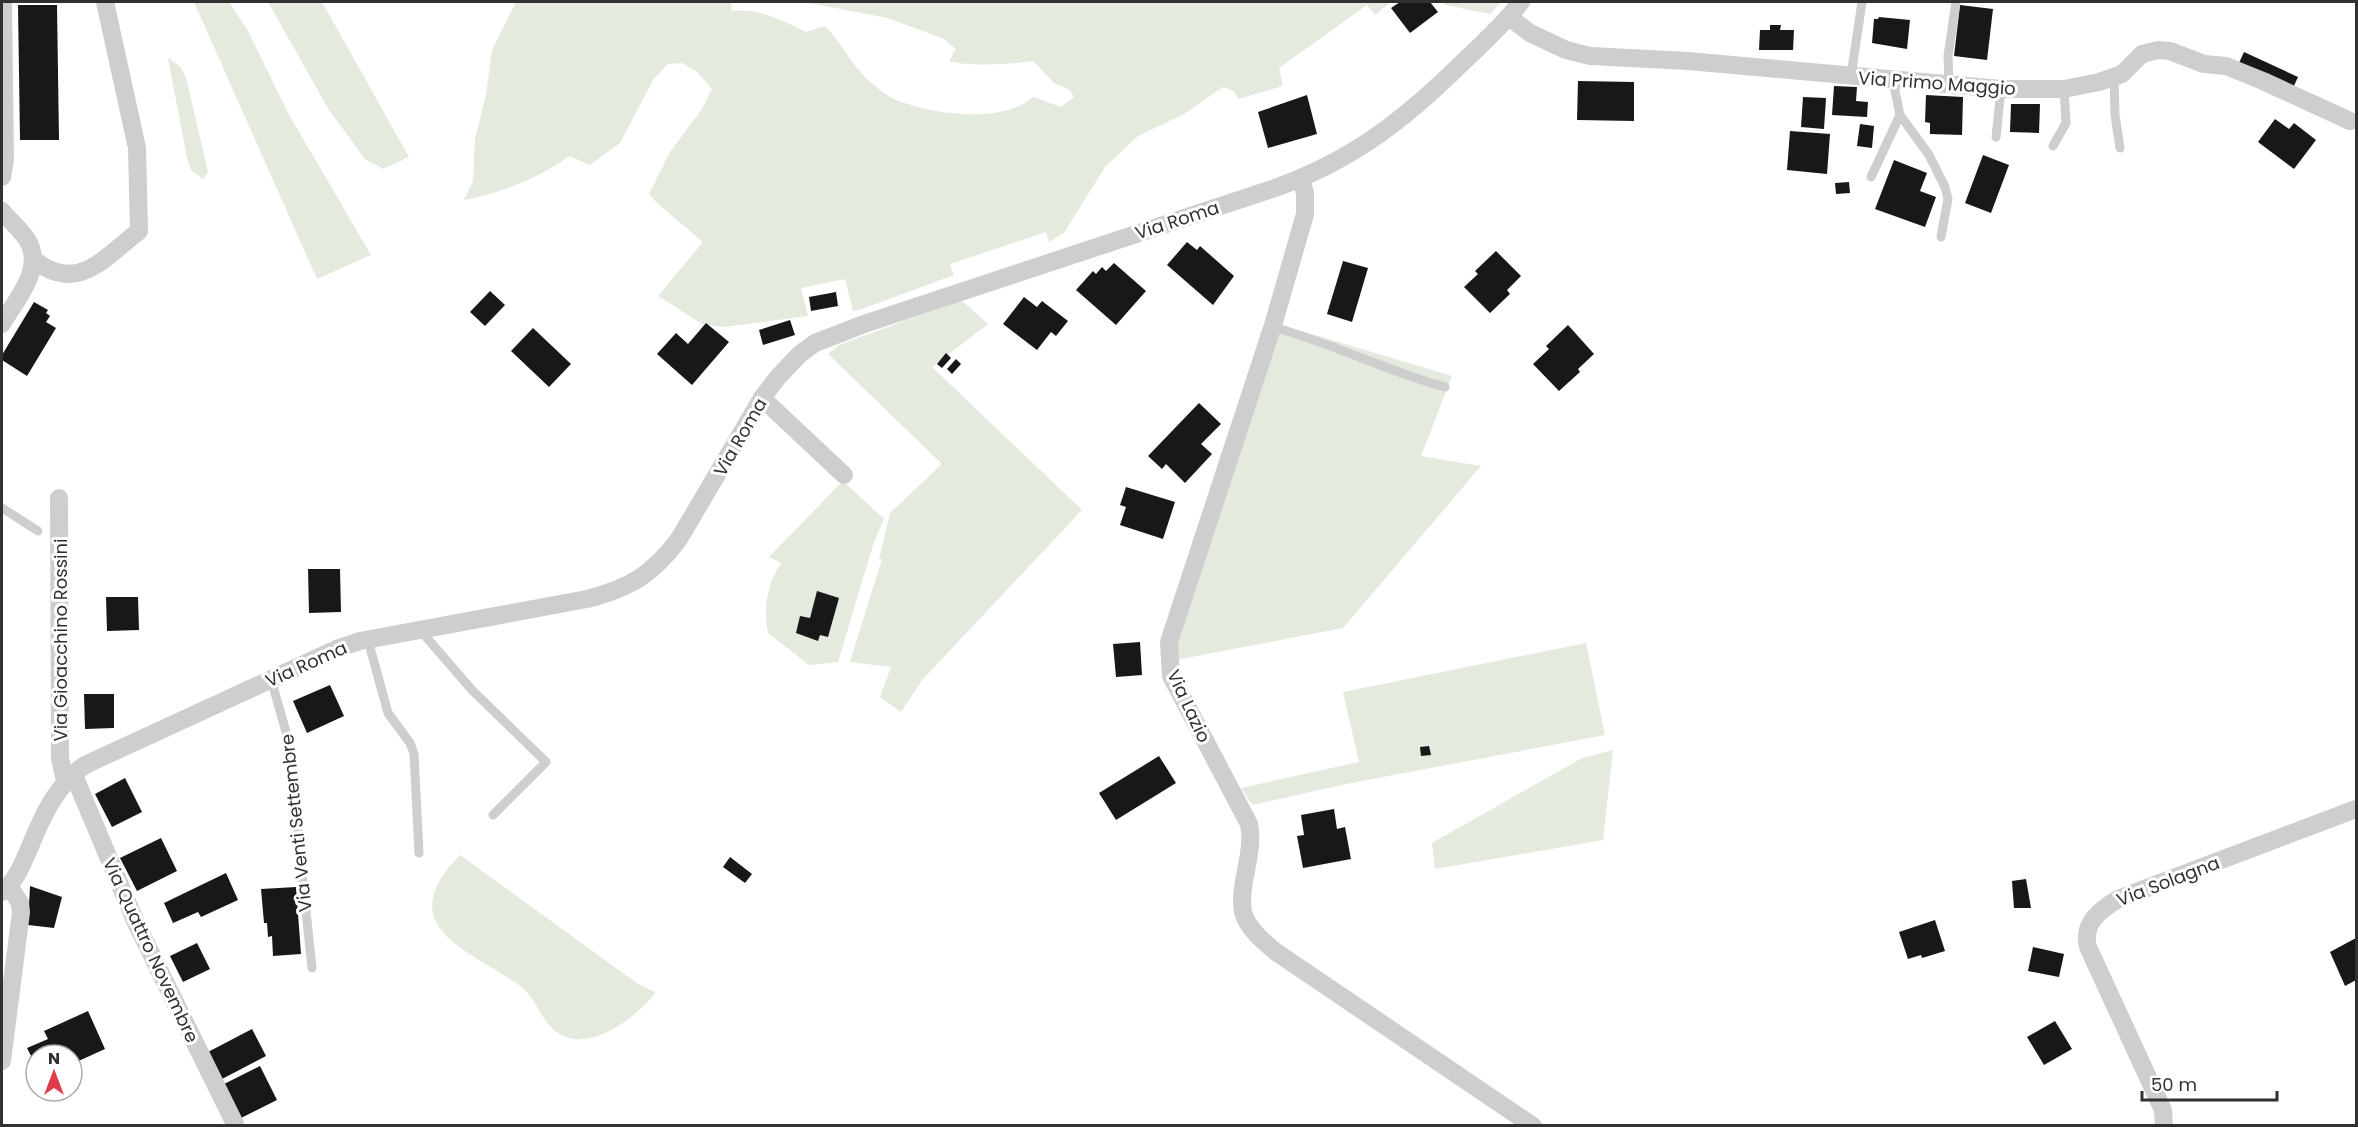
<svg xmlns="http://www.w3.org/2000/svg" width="2358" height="1127" viewBox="0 0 2358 1127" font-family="Poppins,sans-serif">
	<rect width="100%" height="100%" fill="#fff"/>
	<!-- green -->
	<g fill="#e4eadd">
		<polygon points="194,2 229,2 248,31 288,113 371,255 317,279"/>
		<polygon points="268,2 322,2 409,157 383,169 365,159 329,110"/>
		<path d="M516,2h215l1,9c27,-3 49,9 74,21l19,-6c17,17 25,37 43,54 7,6 17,15 26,19 35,15 109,26 139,-2l28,10 13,-10 -4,-7 -16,-7 -21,-22c-22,3 -63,6 -84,0l7,-12 -12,-10 -56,-21 -84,-16h587l-16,13 -8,-10 -88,63 4,18 -45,13 -4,-8 -11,-4 -39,27 -46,22 -33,31 -41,66 -15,9 -3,-10 -96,32 4,11 -92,34 -9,2 -8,-32 -44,9 7,28 -85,11 -21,-3 -44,-28 45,-54 -45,-38 -9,-10 21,-42 32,-43 10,-20 -16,-18 -14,-8 -14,1 -15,16 -33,63 -30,22 -20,-9c-34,23 -66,36 -106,44l9,-19 2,-42 11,-44 6,-45z"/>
		<polygon points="1443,2 1501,2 1490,14 1446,5"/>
		<polygon points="168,58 180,66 186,78 208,172 203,179 191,170 187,158"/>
		<polygon points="961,300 988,324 932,367 1082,510 923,679 901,712 880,697 891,667 850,662 882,559 879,559 890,513 942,464 828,354 839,345"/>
		<polygon points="1278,324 1452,376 1421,456 1481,466 1343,628 1176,660 1174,638"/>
		<path d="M843,481l41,38 -10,23 -36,120 -29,3 -41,-32c-5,-25 -1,-48 13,-70l-12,-6z"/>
		<polygon points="1586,643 1605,735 1346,784 1252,805 1241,788 1359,762 1343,692"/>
		<polygon points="1613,750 1603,840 1435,869 1432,843 1582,758"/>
		<path d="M460,855l178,129 17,8 -2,4c-20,23 -66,60 -98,35 -15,-12 -19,-34 -36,-46 -51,-36 -129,-58 -59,-130z"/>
	</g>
	<!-- building -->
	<g fill="#181818">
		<polygon points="1400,2 1430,2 1438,12 1410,33 1391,8"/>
		<polygon points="18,5 57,5 59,140 20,140"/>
		<polygon points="1960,5 1993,9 1987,60 1954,56"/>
		<polygon points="1879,17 1910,20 1907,49 1872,43 1874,19 1878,19"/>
		<polygon points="1770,25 1781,25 1780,30 1794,30 1793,50 1759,50 1760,30 1770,30"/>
		<polygon points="2244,52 2298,77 2292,90 2239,63"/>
		<polygon points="1578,81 1634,82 1634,121 1577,120"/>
		<polygon points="1834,86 1857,87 1856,101 1868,102 1867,117 1832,115"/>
		<polygon points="1307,95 1317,134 1268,148 1258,112"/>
		<polygon points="1926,95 1963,97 1962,135 1930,134 1930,123 1925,122"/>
		<polygon points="1803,97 1826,98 1824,129 1801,127"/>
		<polygon points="2011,104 2040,104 2039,133 2010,132"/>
		<polygon points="2275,119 2289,129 2294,123 2316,140 2294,169 2258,142"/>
		<polygon points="1860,124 1874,126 1872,148 1857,146"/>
		<polygon points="1790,131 1830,134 1827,174 1787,170"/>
		<polygon points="1983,155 2009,165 1991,213 1965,203"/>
		<polygon points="1894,160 1927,173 1920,191 1936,197 1925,227 1875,209"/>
		<polygon points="1849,182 1850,193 1836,194 1835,183"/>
		<polygon points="1187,242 1197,250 1200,246 1234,276 1213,305 1167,265"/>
		<polygon points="1496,251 1521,276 1507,290 1510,294 1490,313 1464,287 1478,274 1475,271"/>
		<polygon points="1343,261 1368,268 1352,322 1327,314"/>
		<polygon points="1114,263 1146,291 1116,325 1076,290 1093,271 1096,274 1102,267 1106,271"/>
		<polygon points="490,291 505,305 485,326 470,312"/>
		<polygon points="836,292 838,306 811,311 809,297"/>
		<polygon points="1024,297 1037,307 1042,301 1068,321 1056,336 1051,332 1037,350 1003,324"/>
		<polygon points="34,302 48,310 46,313 50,316 46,322 56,328 27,376 2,360 2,355"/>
		<polygon points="790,320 795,335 763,345 759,330"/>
		<polygon points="706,323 729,342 692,385 657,354 676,333 688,344"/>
		<polygon points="1568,325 1594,354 1578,369 1580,372 1559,391 1533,364 1549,349 1546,346"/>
		<polygon points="533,328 571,364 549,387 511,351"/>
		<polygon points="946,353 951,358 942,368 937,364"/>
		<polygon points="956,359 961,364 952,374 947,369"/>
		<polygon points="1199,403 1221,424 1201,444 1212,454 1185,483 1166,464 1162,469 1148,456"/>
		<polygon points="1126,487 1175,502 1163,539 1120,525 1126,507 1120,505"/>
		<polygon points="308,569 340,569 341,612 309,613"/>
		<polygon points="817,591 839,598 828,637 820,635 818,641 796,633 800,616 810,618"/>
		<polygon points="106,597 138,597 139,630 107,631"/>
		<polygon points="1140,642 1142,675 1116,677 1113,644"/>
		<polygon points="330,685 344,716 307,733 293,701"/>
		<polygon points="84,694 114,694 114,728 85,729"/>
		<polygon points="1429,746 1431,755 1421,756 1420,747"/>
		<polygon points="1159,756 1176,783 1116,820 1099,793"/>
		<polygon points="125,778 142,812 112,827 95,794"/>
		<polygon points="1334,809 1337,829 1345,827 1351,859 1303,868 1297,836 1304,835 1301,815"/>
		<polygon points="161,838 177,871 137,891 120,858"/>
		<polygon points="730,857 752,874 745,883 723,867"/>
		<polygon points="226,873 238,900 201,917 198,912 173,923 164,903"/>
		<polygon points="2026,879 2031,908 2014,908 2012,881"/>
		<polygon points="30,886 62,897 54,928 28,925"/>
		<polygon points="296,887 301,954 273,956 272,936 268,937 267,923 264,923 261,889"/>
		<polygon points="1935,920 1945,951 1922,958 1921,955 1908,959 1899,932"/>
		<polygon points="2356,938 2356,980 2345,986 2330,952"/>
		<polygon points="197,943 210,969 183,982 170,956"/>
		<polygon points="2033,947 2064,954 2059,977 2028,971"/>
		<polygon points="88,1011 105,1049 72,1064 72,1055 36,1055 36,1084 27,1063 31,1056 27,1048 48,1039 44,1031"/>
		<polygon points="2055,1021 2072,1049 2044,1065 2027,1037"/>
		<polygon points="252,1029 266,1056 222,1079 208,1052"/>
		<polygon points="260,1066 277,1100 241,1118 224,1084"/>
	</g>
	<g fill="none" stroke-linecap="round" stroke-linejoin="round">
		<!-- service -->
		<g stroke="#cecece" stroke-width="9">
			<polyline points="1851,76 1862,2"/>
			<polyline points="2114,78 2115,115 2120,148"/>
			<polyline points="1893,81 1900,115 1929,155 1945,187 1948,199 1941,237"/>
			<polyline points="1949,84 1948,56 1956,2"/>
			<polyline points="1996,137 2001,89"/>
			<polyline points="2053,146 2066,123 2064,89"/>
			<polyline points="1871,177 1900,115"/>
			<path d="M1273,327c59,16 113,44 172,60"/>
			<polyline points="2,508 38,531"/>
			<polyline points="420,630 472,690 546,762 493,815"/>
			<polyline points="368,640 388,713 410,743 414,754 419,853"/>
			<polyline points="271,679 288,739 312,968"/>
		</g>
		<!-- minor -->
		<g stroke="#cecece" stroke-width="18">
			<polyline points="1509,17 1530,33 1566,50 1590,56 1688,61 2001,89 2064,89 2099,82 2122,74 2142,54 2158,50 2170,51 2204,64 2226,66 2263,81 2350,121"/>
			<polyline points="2,177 5,160 3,2"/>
			<path d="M1301,179l4,14v21l-31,108 -105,320 2,34 78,148c6,30 -11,60 -6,88 4,16 21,30 33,40l257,174"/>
			<path d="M2,211c8,10 22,21 27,32 14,28 -14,58 -27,81"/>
			<path d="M33,259c44,36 71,-1 106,-28l-2,-83 -32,-146"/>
			<polyline points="762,398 844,475"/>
			<polyline points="59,498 60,758 65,781"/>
			<polyline points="73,773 136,923 235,1124"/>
			<path d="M2,892c14,-11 20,-27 27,-43 13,-32 27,-64 56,-84l254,-117 21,-7 227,-42c43,-11 65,-24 92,-60l83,-141 16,-21 22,-23 15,-11 49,-19 408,-135c78,-27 131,-68 189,-125 21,-20 42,-39 60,-62"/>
			<polyline points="2,1061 21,912 20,903 9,886"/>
			<path d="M2164,1126l-1,-16 -75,-163c-6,-24 12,-37 30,-48l238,-90"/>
		</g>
	</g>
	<g text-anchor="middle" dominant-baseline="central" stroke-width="6" stroke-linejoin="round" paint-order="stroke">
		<!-- street labels -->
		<g font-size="18" fill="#313131" stroke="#fff">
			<text transform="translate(1937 83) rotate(4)">Via Primo Maggio</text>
			<text transform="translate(1177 220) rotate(-18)">Via Roma</text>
			<text transform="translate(740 437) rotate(-60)">Via Roma</text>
			<text transform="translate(60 640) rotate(-90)">Via Gioacchino Rossini</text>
			<text transform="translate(306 664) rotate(-24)">Via Roma</text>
			<text transform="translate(1189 706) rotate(65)">Via Lazio</text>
			<text transform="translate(296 823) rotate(-96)">Via Venti Settembre</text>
			<text transform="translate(2168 881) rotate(-21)">Via Solagna</text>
			<text transform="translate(151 950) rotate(65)">Via Quattro Novembre</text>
		</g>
	</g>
	<!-- border -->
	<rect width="2358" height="1127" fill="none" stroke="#313131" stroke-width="6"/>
	<!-- north arrow -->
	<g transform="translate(54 1073)"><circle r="28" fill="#ffffff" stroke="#adadad" stroke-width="1.5"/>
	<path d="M0-4.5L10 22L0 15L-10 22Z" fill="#df3b48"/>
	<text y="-9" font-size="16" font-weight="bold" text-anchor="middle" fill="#313131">N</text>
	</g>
	<!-- scale -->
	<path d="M2142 1091v9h135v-9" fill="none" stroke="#313131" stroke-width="3"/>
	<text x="2151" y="1091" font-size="18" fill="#313131" stroke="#ffffff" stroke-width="4.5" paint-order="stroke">50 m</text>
</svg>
